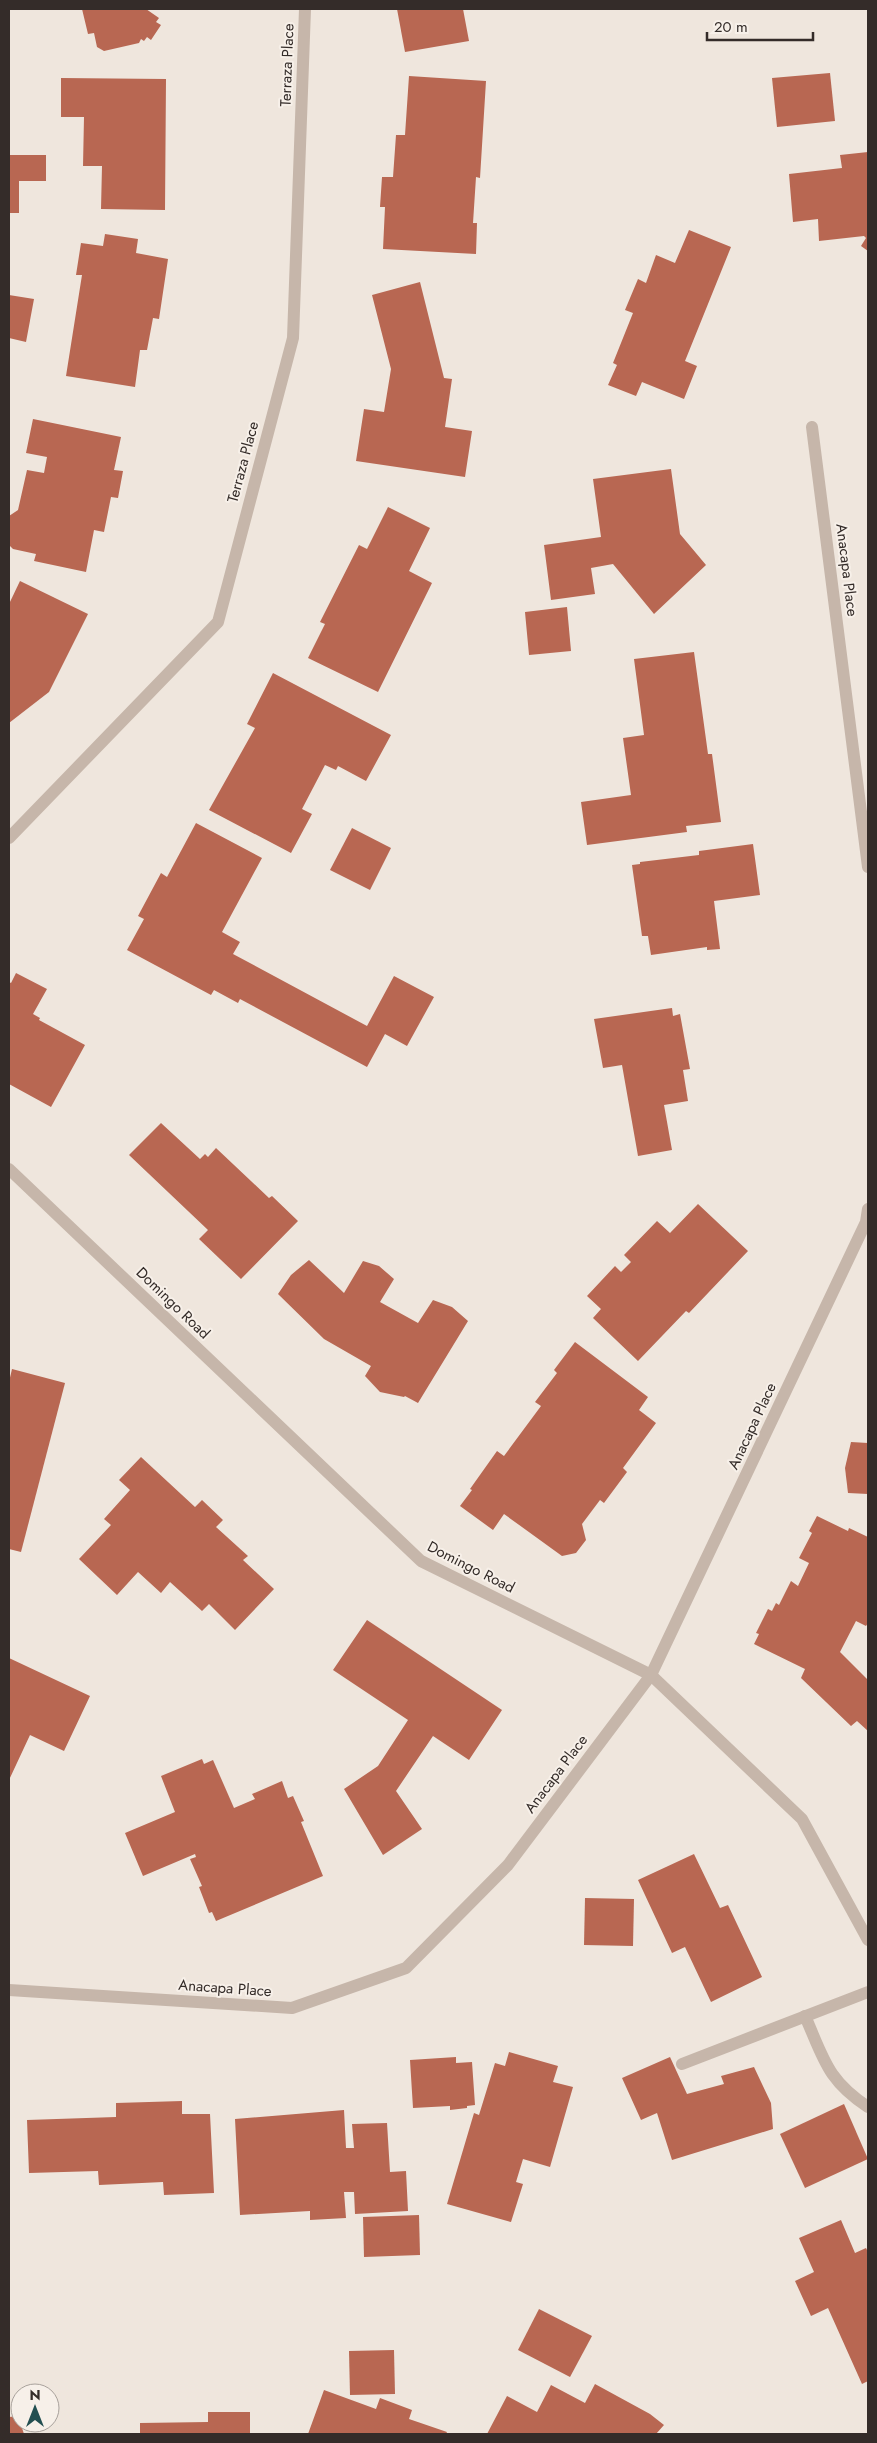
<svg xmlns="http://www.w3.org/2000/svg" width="877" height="2443" viewBox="0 0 877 2443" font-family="Jost,sans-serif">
	<rect width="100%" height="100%" fill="#efe6dd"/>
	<!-- building -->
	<g fill="#b86752">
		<polygon points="82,9 146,9 159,18 156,22 161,25 151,40 147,37 144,41 141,39 139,43 104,51 97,47 94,33 88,34"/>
		<polygon points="397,9 463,9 469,41 405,52"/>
		<polygon points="830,73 835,121 777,127 772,78"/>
		<polygon points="409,76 486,81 480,178 476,177 473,223 477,223 476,254 383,249 385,207 380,207 382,177 393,177 396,135 405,135"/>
		<polygon points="61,78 166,79 165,210 101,209 102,166 83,166 84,117 61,117"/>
		<polygon points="868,152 868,251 861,246 866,238 864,236 819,241 818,219 793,222 789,174 842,168 840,155"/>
		<polygon points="9,155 46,155 46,181 19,181 19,213 9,213"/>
		<polygon points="689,230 731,247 685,361 697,366 684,399 642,382 636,396 608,385 617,365 613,363 633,313 625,310 638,279 646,283 656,255 675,263"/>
		<polygon points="105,234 138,239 136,253 168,259 159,319 153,318 147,350 140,350 135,387 66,376 82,275 76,275 81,243 103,246"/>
		<polygon points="420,282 444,378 452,379 445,427 472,431 465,477 356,461 364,409 384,412 391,369 372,295"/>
		<polygon points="9,295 34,299 26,342 9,338"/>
		<polygon points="33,419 121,437 114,470 123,471 118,498 111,497 104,532 94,530 86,572 34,561 36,554 13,549 9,545 9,516 18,510 27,470 44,473 47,457 26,453"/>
		<polygon points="671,469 680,534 706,565 654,614 613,564 591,568 595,594 551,600 544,545 601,537 593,479"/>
		<polygon points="388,507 430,528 409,571 432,583 378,692 308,658 325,624 320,622 359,545 367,549"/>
		<polygon points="20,581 88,614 49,692 9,723 9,604"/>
		<polygon points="567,607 571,651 529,655 525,612"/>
		<polygon points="694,652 708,754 712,754 721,822 686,826 687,832 587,845 581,802 631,795 623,738 644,735 634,659"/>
		<polygon points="273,673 391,735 366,781 338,766 336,770 325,765 302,809 312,814 291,853 209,810 255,728 247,724"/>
		<polygon points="196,823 262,858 222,932 240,942 233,954 367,1026 394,976 434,997 407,1046 385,1034 367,1067 240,999 238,1003 214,990 211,995 127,950 144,919 138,916 161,873 167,877"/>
		<polygon points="352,828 391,848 370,890 330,870"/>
		<polygon points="753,844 760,895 714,901 720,949 707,950 707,947 651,955 648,936 642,936 632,865 640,864 640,862 699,855 699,851"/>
		<polygon points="16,973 47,989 33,1014 40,1018 39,1020 85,1045 51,1107 9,1084 9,982 11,983"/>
		<polygon points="672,1008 673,1016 680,1014 690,1069 683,1070 688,1101 664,1105 672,1150 638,1156 622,1065 603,1068 594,1019"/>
		<polygon points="161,1123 200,1159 205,1154 208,1157 216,1148 269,1198 272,1196 298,1221 241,1279 199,1239 208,1230 129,1155"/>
		<polygon points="698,1204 748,1251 689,1313 686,1311 638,1361 593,1318 601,1309 587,1296 615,1266 621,1272 631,1262 624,1255 657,1221 670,1233"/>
		<polygon points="309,1260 344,1293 363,1261 379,1266 394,1279 380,1302 418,1323 433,1300 452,1307 468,1321 418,1403 405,1396 404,1397 380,1392 365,1376 371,1366 324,1339 278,1294 291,1275"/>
		<polygon points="575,1342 648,1397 639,1410 656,1423 623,1468 627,1472 604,1503 600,1500 582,1524 586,1540 576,1553 562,1556 504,1514 493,1530 460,1506 472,1490 470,1489 497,1451 504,1456 541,1406 535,1402 557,1373 554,1370"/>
		<polygon points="12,1369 65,1383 21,1552 9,1549 9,1382"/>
		<polygon points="851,1442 868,1443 868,1494 848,1493 845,1468"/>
		<polygon points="141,1457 195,1507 202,1500 223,1520 216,1527 248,1556 243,1560 274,1589 235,1630 209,1604 202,1611 170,1582 161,1593 138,1572 117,1595 79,1559 111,1525 104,1519 130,1490 119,1480"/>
		<polygon points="817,1516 848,1531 849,1528 868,1537 868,1623 866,1626 856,1621 840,1652 868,1680 868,1731 857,1721 851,1726 801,1678 805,1669 754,1644 759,1634 756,1633 768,1609 772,1611 776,1603 779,1605 791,1581 798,1586 809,1563 799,1558 812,1533 809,1531"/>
		<polygon points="367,1620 502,1710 469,1760 433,1736 396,1791 422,1829 383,1855 344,1789 378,1766 408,1720 333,1670"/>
		<polygon points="9,1658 90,1696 64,1751 30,1735 9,1780"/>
		<polygon points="202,1759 204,1764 213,1760 234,1808 255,1799 252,1794 282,1781 288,1798 293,1796 304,1821 301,1822 323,1876 216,1921 212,1912 209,1913 199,1887 202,1886 190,1859 196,1857 195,1854 143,1876 125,1833 175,1812 161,1776"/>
		<polygon points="694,1854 720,1908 728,1905 762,1977 711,2002 685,1947 672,1953 638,1880"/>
		<polygon points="585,1898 634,1899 633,1946 584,1945"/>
		<polygon points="509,2052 558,2066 553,2082 573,2087 550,2167 523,2159 516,2182 523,2184 511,2222 447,2204 474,2113 479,2115 495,2063 505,2066"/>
		<polygon points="456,2057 456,2063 472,2062 475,2105 467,2106 467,2108 450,2110 450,2106 413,2108 410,2060"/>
		<polygon points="670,2057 687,2094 724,2084 721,2076 754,2067 771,2103 773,2129 672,2160 657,2113 641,2120 622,2078"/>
		<polygon points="182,2101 182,2114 210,2114 214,2193 164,2195 163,2182 99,2185 98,2171 29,2173 27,2120 116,2117 116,2103"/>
		<polygon points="844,2104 868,2159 805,2188 780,2134"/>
		<polygon points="344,2110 346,2148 354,2148 352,2124 387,2123 390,2172 406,2171 408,2211 355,2214 354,2192 344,2192 346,2218 310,2220 310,2211 240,2215 235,2119"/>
		<polygon points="419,2215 420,2255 364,2257 363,2217"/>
		<polygon points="841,2220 855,2253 866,2248 868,2252 868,2381 862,2384 828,2308 811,2316 795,2281 814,2272 799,2238"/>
		<polygon points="539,2309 592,2336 570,2377 518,2350"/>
		<polygon points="394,2350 395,2394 350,2395 349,2351"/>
		<polygon points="595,2384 650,2414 664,2425 656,2434 487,2434 507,2396 537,2412 551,2385 585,2403"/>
		<polygon points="324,2390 376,2409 380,2398 412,2410 409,2419 447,2432 446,2434 308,2434"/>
		<polygon points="208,2412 250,2412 250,2434 140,2434 140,2423 208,2422"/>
		<polygon points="18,2416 24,2434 9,2434 9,2417"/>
	</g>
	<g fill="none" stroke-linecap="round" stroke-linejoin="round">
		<!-- lane -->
		<g stroke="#c6b6aa" stroke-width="12">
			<path d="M805,2016c19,43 22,64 63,91"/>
			<polyline points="682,2064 868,1992"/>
		</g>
		<!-- street -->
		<g stroke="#c6b6aa" stroke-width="12">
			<polyline points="812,427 868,867"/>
			<polyline points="9,838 218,622 293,338 305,9"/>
			<polyline points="9,1169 421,1561 651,1675 802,1819 868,1940"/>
			<polyline points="9,1990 292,2008 406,1968 508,1865 651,1675 866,1222 868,1209"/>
		</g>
	</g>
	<g text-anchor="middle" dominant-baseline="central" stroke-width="4" stroke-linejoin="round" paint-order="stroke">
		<!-- street labels -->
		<g font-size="15" fill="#342c29" stroke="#f7f0e9">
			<text transform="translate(287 65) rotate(-88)">Terraza Place</text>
			<text transform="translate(243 462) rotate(-75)">Terraza Place</text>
			<text transform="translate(847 570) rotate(83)">Anacapa Place</text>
			<text transform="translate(173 1303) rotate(44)">Domingo Road</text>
			<text transform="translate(752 1426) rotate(-65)">Anacapa Place</text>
			<text transform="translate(471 1567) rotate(27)">Domingo Road</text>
			<text transform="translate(556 1774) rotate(-53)">Anacapa Place</text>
			<text transform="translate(225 1988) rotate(4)">Anacapa Place</text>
		</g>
	</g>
	<!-- border -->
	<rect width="877" height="2443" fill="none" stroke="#342c29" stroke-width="20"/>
	<!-- north arrow -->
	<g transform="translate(35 2408)"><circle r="24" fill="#f7f0e9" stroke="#a9a29c"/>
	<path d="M0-4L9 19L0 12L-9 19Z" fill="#234f51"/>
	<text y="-8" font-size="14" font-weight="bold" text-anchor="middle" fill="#342c29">N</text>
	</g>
	<!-- scale -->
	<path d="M707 32v8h106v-8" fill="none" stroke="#342c29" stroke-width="2.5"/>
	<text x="714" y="32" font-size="15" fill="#342c29" stroke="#f7f0e9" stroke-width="4" paint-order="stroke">20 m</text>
</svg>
